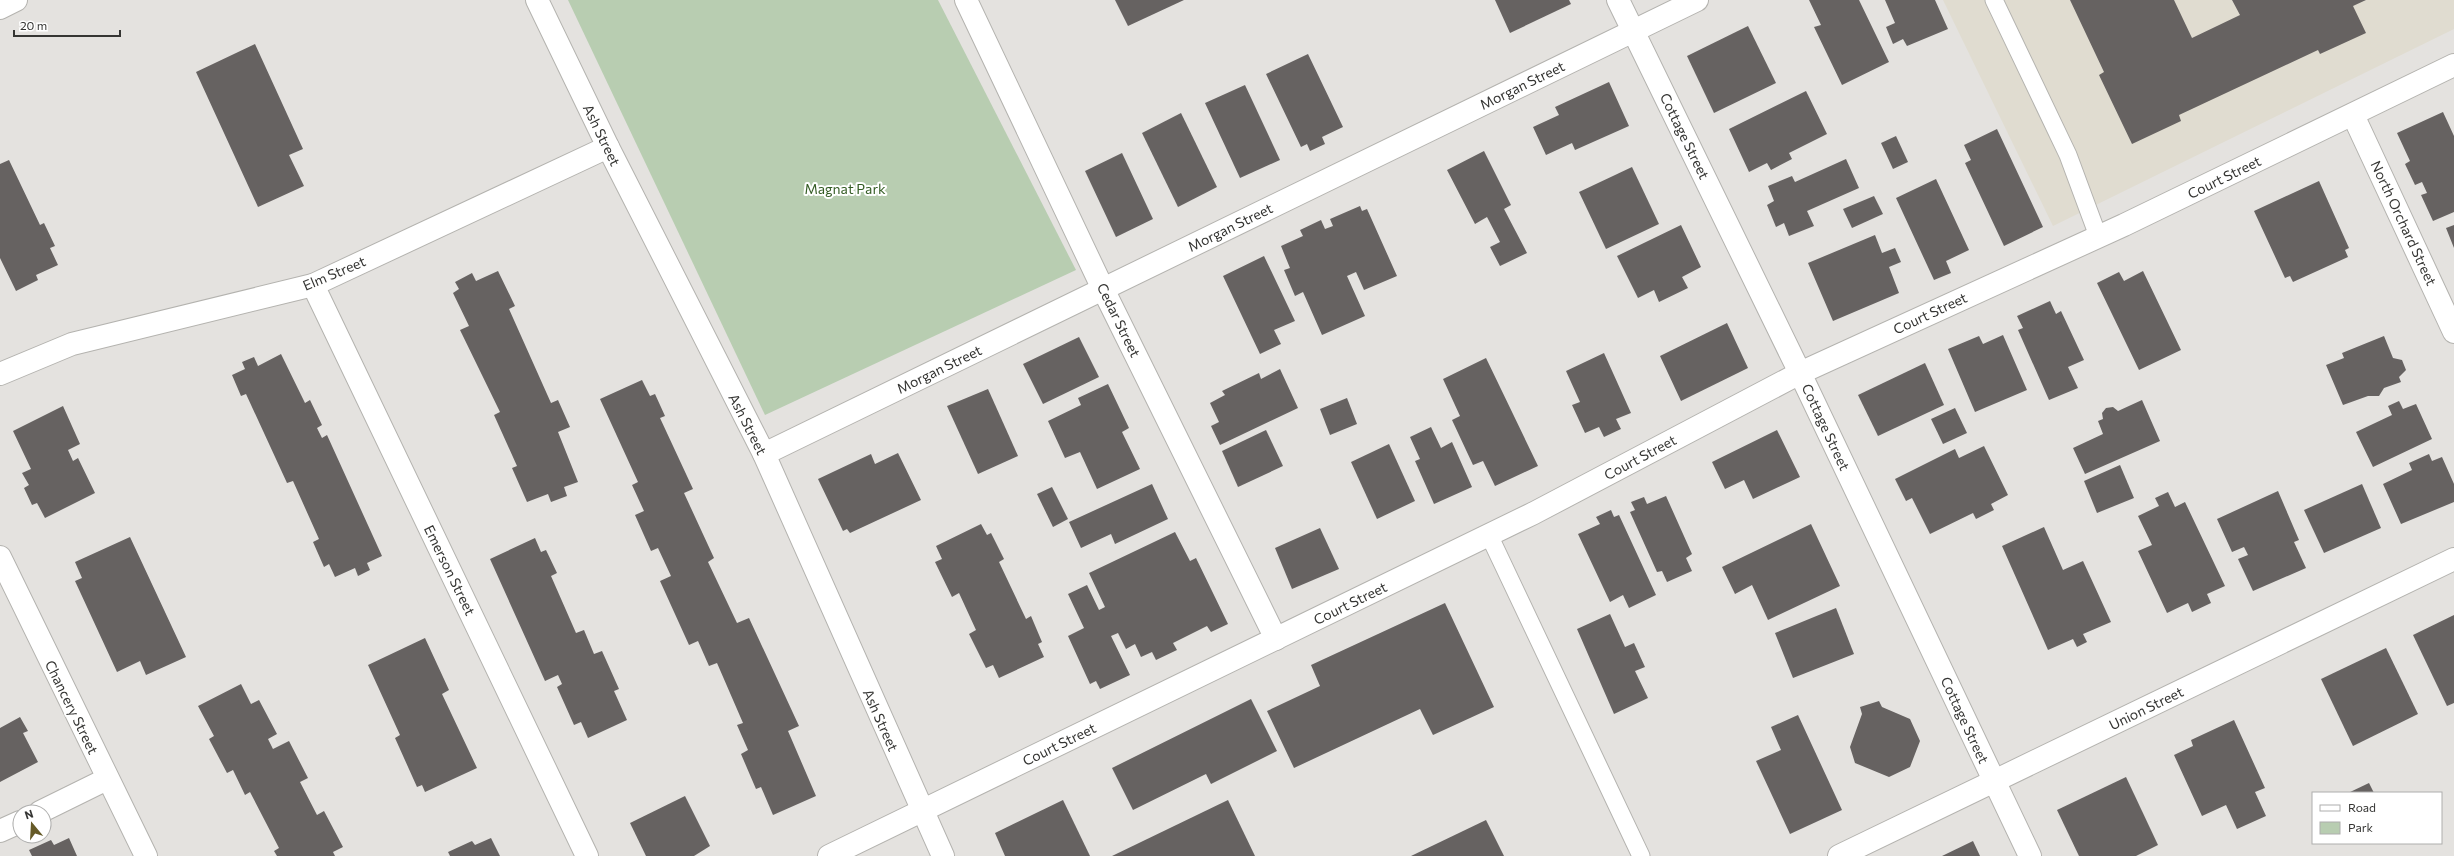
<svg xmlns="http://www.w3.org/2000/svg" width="2454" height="856" viewBox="0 0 2454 856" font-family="Commissioner,sans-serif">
	<rect width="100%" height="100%" fill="#e4e2df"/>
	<!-- built -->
	<polygon fill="#e0dcd0" points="1943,0 2454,0 2454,29 2053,226"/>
	<!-- green -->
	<polygon fill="#b8cdb1" points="568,0 938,0 1076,270 765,415"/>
	<!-- building -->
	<g fill="#666261">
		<polygon points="1115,0 1184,0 1128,26"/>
		<polygon points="1495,0 1569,0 1571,4 1510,33"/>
		<polygon points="1809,0 1859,0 1889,62 1842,85 1814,27 1821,25"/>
		<polygon points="1885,0 1935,0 1948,29 1907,46 1903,39 1893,44 1886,27 1895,23"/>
		<polygon points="2070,0 2174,0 2192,38 2240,15 2232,0 2366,0 2353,6 2366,33 2320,54 2318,50 2179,115 2181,121 2132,144 2099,75 2104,72"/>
		<polygon points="1748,26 1776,83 1714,113 1687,56"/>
		<polygon points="255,44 303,149 289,155 304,186 258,207 196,72"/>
		<polygon points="1308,54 1343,127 1322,137 1325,144 1310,151 1307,144 1301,147 1266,74"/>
		<polygon points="1609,82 1629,126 1575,150 1572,143 1546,155 1533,127 1559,115 1555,107"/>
		<polygon points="1245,85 1280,160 1240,178 1205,103"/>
		<polygon points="1806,91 1827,134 1789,153 1792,159 1771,170 1767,163 1749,172 1729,129"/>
		<polygon points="2443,112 2454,136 2454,212 2433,221 2421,195 2427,193 2422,182 2415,185 2405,164 2410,161 2397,133"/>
		<polygon points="1181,113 1217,187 1178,207 1142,133"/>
		<polygon points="1997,129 2043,227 2004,246 1965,163 1971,160 1964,145"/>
		<polygon points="1896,136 1908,162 1893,169 1881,143"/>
		<polygon points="1484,151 1511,205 1504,209 1527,253 1500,266 1490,247 1500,242 1487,217 1475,224 1447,170"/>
		<polygon points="1122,153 1153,219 1116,237 1085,171"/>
		<polygon points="1846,159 1859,188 1807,211 1814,226 1789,236 1784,223 1776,227 1767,205 1774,201 1768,186 1792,176 1795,182"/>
		<polygon points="9,160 40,225 44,223 55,246 50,248 58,265 36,275 38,280 16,291 0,258 0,164"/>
		<polygon points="1632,167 1659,224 1606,249 1579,192"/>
		<polygon points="1936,179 1969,250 1946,261 1951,273 1934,280 1896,198"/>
		<polygon points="2319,181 2349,248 2345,250 2348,257 2293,282 2290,276 2285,278 2254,211"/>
		<polygon points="1874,196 1883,214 1852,228 1843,209"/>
		<polygon points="1360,206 1362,211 1367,209 1397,276 1364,290 1356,272 1347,276 1365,316 1322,335 1303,292 1295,296 1284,270 1290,268 1281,246 1303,236 1300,230 1321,220 1325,229 1333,226 1330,219"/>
		<polygon points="1681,225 1701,267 1682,277 1688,288 1659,302 1654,290 1638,298 1617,256"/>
		<polygon points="2454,225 2454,248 2446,228"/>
		<polygon points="1875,235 1882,253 1895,248 1901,262 1889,267 1899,293 1833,321 1808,263"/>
		<polygon points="1264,256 1295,321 1274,330 1281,344 1260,354 1223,276"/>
		<polygon points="498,271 515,306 509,309 551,403 558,400 570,427 558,432 578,482 564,487 567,496 551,502 548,494 527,502 512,468 517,466 494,415 500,412 460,330 469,326 453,293 459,289 455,282 472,273 476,281"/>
		<polygon points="2143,271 2181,350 2139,370 2097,283 2119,272 2124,281"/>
		<polygon points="2050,301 2056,314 2061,311 2084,360 2068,367 2078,388 2049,400 2018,330 2023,328 2017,316"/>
		<polygon points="1727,323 1748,368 1681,401 1660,356"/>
		<polygon points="2003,335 2027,390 1975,412 1948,349 1979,336 1983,344"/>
		<polygon points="2384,336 2393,358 2402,360 2406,370 2399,377 2401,382 2384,388 2379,396 2368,396 2343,405 2326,365 2344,358 2342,353"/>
		<polygon points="1079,337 1099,377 1043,404 1023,364"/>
		<polygon points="1604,353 1631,413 1616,419 1621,429 1604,437 1599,427 1585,433 1572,405 1580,402 1566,371"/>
		<polygon points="281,354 305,403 310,400 322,425 317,428 322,438 327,435 382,556 367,563 370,570 358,576 355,568 335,577 329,564 324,567 313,542 319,539 293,481 287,483 246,394 241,396 232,375 245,369 242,362 254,357 258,366"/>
		<polygon points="1486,358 1538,466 1495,486 1483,461 1473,465 1452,420 1460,416 1443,379"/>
		<polygon points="1925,363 1944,405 1878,436 1858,395"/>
		<polygon points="1280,369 1298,408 1220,445 1211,426 1219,422 1210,403 1225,395 1222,391 1259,373 1261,379"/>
		<polygon points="642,380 650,396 655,394 665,416 660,418 693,489 684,493 714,558 708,562 737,623 749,618 799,726 788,731 816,796 773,815 761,787 756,789 741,754 748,750 737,725 743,723 717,663 709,666 698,641 689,645 660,581 671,576 658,548 651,551 635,515 644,511 632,485 638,482 600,399"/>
		<polygon points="1108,384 1129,428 1122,432 1140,469 1097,489 1080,452 1065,458 1048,421 1081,405 1078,398"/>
		<polygon points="988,389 1018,456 978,474 947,406"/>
		<polygon points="1347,398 1357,424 1330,435 1320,409"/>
		<polygon points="2142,400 2160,441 2085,474 2073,448 2103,434 2098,421 2103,419 2102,413 2106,408 2113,407 2118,411"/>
		<polygon points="2399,401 2403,409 2416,404 2432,439 2373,467 2356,432 2392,415 2388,406"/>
		<polygon points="63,406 80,444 68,450 73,461 78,458 95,493 45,518 37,503 32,505 24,488 29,485 22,473 31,469 13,431"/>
		<polygon points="1955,408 1967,433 1943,444 1931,419"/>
		<polygon points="1431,427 1441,448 1452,442 1472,487 1434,504 1415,461 1420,459 1410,437"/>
		<polygon points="1266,430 1283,466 1238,487 1222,451"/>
		<polygon points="1777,430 1800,477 1753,499 1744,480 1725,489 1712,462"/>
		<polygon points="1389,444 1415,501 1377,519 1351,462"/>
		<polygon points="1984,446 2008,495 1991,504 1994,510 1976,519 1973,513 1930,534 1912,498 1906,501 1895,479 1955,449 1959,458"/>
		<polygon points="898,453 921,500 850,533 847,529 843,531 818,479 871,454 875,464"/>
		<polygon points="2429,454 2432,461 2442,457 2454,484 2454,502 2401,524 2383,484 2412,470 2409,463"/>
		<polygon points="2120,465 2134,498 2097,513 2084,481"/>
		<polygon points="1152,484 1168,519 1115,544 1111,534 1081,548 1069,522"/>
		<polygon points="2362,484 2381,528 2324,553 2304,510"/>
		<polygon points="1052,487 1068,519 1053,527 1037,494"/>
		<polygon points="2278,491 2299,540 2294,542 2306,568 2253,591 2238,559 2248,555 2244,547 2232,552 2217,519"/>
		<polygon points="2168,492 2175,507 2185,502 2225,586 2207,594 2211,603 2192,612 2188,603 2167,613 2138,551 2152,545 2138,516 2159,506 2155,498"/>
		<polygon points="1666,496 1692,554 1686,558 1692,571 1667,582 1662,571 1657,572 1630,512 1635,510 1631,502 1644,497 1647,504"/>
		<polygon points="1611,510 1614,517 1619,515 1656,595 1629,608 1623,595 1610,602 1578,534 1600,524 1596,517"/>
		<polygon points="981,524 987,535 991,533 1004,559 999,562 1026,619 1031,616 1042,642 1038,644 1044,657 999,678 993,665 986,668 969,634 976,630 959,593 952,597 935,562 942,559 936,546"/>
		<polygon points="1811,524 1840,586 1768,620 1752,585 1735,594 1722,567"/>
		<polygon points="2044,527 2063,570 2083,561 2111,622 2083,634 2087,642 2077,647 2073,639 2048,650 2002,546"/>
		<polygon points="1320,528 1339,569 1292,589 1275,548"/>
		<polygon points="1175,532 1190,561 1196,558 1228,624 1211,632 1207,626 1173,643 1177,650 1156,660 1152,652 1141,657 1135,644 1126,649 1118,633 1111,636 1130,675 1100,689 1096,681 1090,684 1068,636 1084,628 1068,594 1087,585 1099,610 1105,607 1089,573"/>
		<polygon points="130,537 186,657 146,675 140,661 117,672 75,581 82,578 75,562"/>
		<polygon points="535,538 541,552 546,550 557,573 551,576 576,633 584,630 594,654 602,651 619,689 614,691 627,720 588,738 581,722 574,725 557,687 562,684 558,675 545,681 490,559"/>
		<polygon points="1445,603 1494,707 1433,735 1420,709 1294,768 1267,711 1320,686 1311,665"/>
		<polygon points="1836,608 1854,654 1793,678 1775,633"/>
		<polygon points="1610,614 1625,647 1634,643 1645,667 1635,671 1648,698 1614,714 1577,629"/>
		<polygon points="2454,615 2454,703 2447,706 2413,635"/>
		<polygon points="425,638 449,690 442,694 477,768 425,792 422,785 417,787 395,738 400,735 368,665"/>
		<polygon points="2386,648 2418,714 2353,746 2321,679"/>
		<polygon points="241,684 251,704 259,700 277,734 268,739 273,749 289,741 308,778 300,782 317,815 324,811 343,847 333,852 335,856 277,856 274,851 279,848 250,792 245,795 233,770 227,773 209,739 214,736 198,706"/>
		<polygon points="1251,699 1277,751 1211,784 1206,774 1133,810 1112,768"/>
		<polygon points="1879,701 1882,707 1910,719 1920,741 1910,767 1889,777 1855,763 1850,747 1862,714 1860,707"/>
		<polygon points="1798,715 1842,810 1790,834 1756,761 1781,750 1771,727"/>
		<polygon points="20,717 28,731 23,733 38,762 0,782 0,728"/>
		<polygon points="2234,720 2265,788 2255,792 2266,816 2237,829 2226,805 2202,816 2174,755 2193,746 2191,740"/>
		<polygon points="2126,777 2158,845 2136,856 2079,856 2057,810"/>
		<polygon points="2369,783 2374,793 2348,793"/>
		<polygon points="685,796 710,846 694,856 646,856 630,823"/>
		<polygon points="1063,800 1090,856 1005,856 995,833"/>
		<polygon points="1228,800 1255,856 1112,856"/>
		<polygon points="1486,820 1504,856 1411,856"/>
		<polygon points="69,838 77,856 32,856 29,850 51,840 54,845"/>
		<polygon points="491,838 500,856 450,856 448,852 472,841 475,845"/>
		<polygon points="1973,841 1980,856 1942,856"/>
	</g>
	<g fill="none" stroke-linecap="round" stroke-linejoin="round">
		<defs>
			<g id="lane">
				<polyline points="1994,0 2068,155 2098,236"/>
				<polyline points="1489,535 1641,856"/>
			</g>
			<g id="street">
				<polyline points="537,0 608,147 764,454 943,856"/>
				<polyline points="966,0 1103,289 1276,639"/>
				<polyline points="0,8 16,0"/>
				<polyline points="2353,115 2454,332"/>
				<polyline points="313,285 587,856"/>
				<polyline points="0,374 72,344 313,285 608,147"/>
				<polyline points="764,454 1697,0"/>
				<polyline points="0,557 146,856"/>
				<polyline points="40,812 107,779"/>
				<polyline points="0,831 20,822"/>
				<polyline points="829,856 1534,513 1800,373 2124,225 2454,65"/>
			</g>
			<g id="secondary">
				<polyline points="1618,0 1800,373 2030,856"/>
				<polyline points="1839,856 2454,559"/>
			</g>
		</defs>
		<!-- lane casing -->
		<use href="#lane" stroke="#b4b3af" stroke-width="19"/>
		<!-- street casing -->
		<use href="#street" stroke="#b4b3af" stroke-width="24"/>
		<!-- secondary casing -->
		<use href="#secondary" stroke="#b4b3af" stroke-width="24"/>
		<!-- lane -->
		<use href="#lane" stroke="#fff" stroke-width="17"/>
		<!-- street -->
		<use href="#street" stroke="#fff" stroke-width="22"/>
		<!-- secondary -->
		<use href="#secondary" stroke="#fff" stroke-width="22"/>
	</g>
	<g text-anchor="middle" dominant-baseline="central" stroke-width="4" stroke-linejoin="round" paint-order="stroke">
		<!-- street labels -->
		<g font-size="14" fill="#353533" stroke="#fff">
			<text transform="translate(1522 85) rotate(-26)">Morgan Street</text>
			<text transform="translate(602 135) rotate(64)">Ash Street</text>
			<text transform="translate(1685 136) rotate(64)">Cottage Street</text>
			<text transform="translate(2224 177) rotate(-26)">Court Street</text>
			<text transform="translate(2404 223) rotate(65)">North Orchard Street</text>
			<text transform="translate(1230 227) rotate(-26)">Morgan Street</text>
			<text transform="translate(334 273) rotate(-23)">Elm Street</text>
			<text transform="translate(1930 313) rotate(-25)">Court Street</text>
			<text transform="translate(1119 320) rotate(64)">Cedar Street</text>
			<text transform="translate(939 369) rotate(-26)">Morgan Street</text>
			<text transform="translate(748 424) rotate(63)">Ash Street</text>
			<text transform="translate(1826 427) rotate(65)">Cottage Street</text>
			<text transform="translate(1640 457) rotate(-28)">Court Street</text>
			<text transform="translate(450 570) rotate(64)">Emerson Street</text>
			<text transform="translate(1350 603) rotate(-26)">Court Street</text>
			<text transform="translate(72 707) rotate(64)">Chancery Street</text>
			<text transform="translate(2146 708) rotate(-26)">Union Street</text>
			<text transform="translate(881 720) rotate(66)">Ash Street</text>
			<text transform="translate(1965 720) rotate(65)">Cottage Street</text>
			<text transform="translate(1059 744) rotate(-26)">Court Street</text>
		</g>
		<!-- park labels -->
		<g font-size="14" fill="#345c24" stroke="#fff">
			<text x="845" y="188">Magnat Park</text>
		</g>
	</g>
	<!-- legend -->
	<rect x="2312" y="792" width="130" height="52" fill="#ffffff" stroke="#aeaead"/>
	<rect x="2320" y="805" width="20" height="6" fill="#ffffff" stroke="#aeaead"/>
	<text x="2348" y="812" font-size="12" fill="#353533">Road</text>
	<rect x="2320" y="822" width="20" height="12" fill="#b8cdb1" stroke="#aeaead"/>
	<text x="2348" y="832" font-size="12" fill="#353533">Park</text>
	<!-- north arrow -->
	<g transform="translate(32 824) rotate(342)"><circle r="19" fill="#ffffff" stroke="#aeaead"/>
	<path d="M0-3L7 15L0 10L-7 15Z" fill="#655a27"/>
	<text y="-6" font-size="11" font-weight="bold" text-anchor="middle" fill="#353533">N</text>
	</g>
	<!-- scale -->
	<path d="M14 30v6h106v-6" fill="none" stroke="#353533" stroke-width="2"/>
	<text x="20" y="30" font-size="12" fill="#353533" stroke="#ffffff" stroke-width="3" paint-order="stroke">20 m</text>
</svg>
